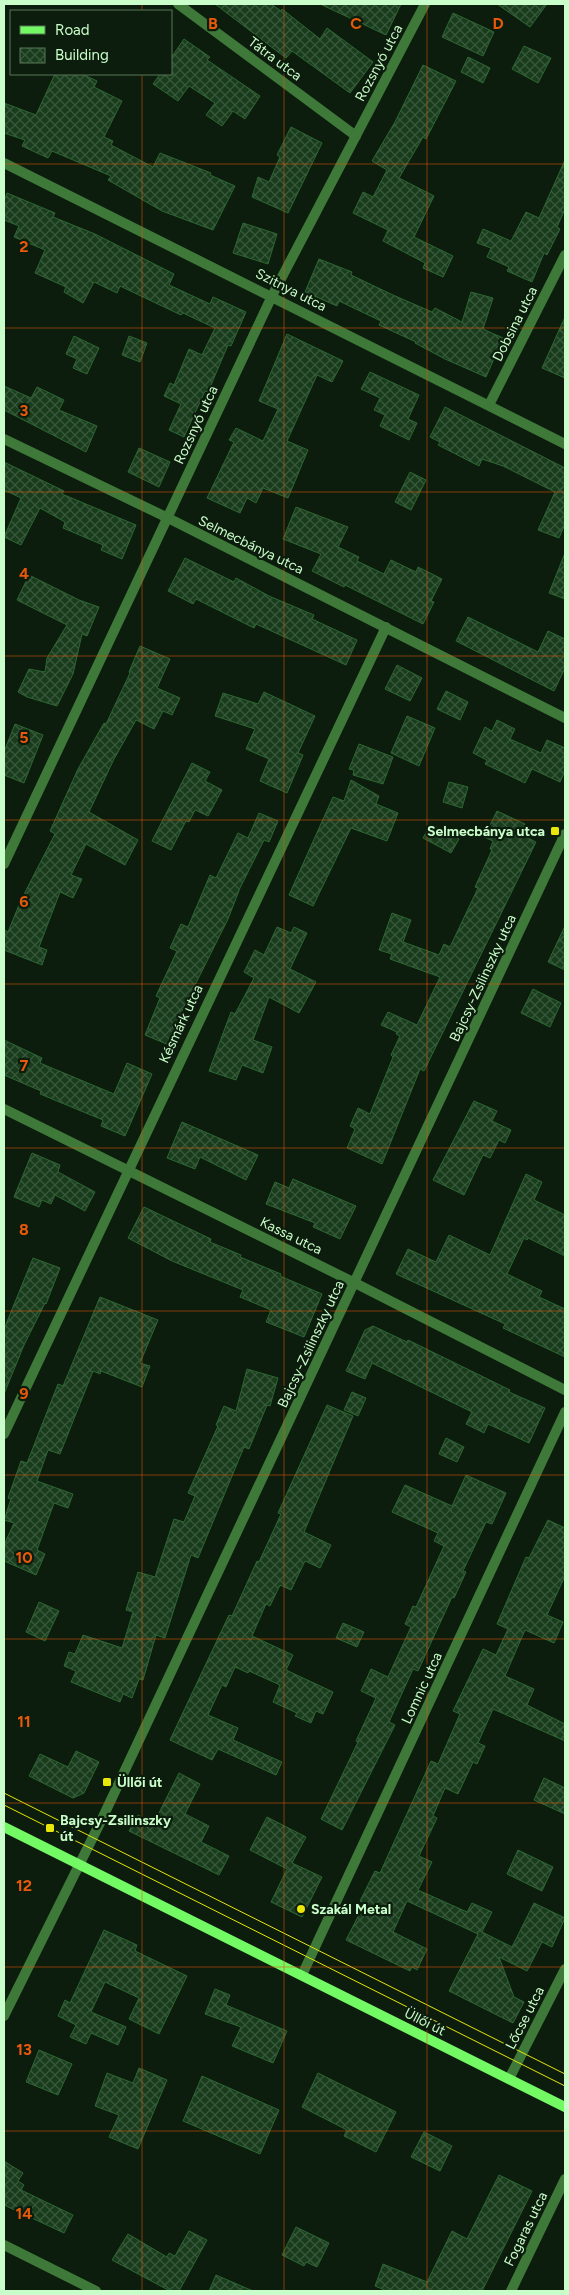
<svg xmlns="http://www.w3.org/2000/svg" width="569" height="2295" viewBox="0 0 569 2295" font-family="Figtree,sans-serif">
	<defs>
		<pattern id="building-cross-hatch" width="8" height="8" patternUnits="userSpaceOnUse" patternTransform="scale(1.25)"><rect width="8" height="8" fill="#193c1c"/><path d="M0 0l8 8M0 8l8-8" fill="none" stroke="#39593c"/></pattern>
	</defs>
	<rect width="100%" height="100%" fill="#0c1c0d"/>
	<!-- building -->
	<g fill="url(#building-cross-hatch)" stroke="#2c6731">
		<polygon points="215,4 271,4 281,11 282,9 320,39 327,28 373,62 350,93 292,51 286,58"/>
		<polygon points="320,4 401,4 386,35"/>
		<polygon points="497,4 547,4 530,27"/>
		<polygon points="453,13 494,32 483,56 442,37"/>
		<polygon points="184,39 210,57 207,60 260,96 245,119 233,111 222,126 206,115 215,103 189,86 178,101 153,84 160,74 171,74 171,58"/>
		<polygon points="524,46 551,58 538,83 512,69"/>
		<polygon points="468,57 490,68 483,83 461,72"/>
		<polygon points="423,65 456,81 426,139 423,137 399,178 434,196 414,237 453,256 443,277 423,268 425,263 383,241 388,230 353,213 363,192 373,197 387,170 372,161 395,122"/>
		<polygon points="55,74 82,74 97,81 94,87 122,101 104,137 113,141 111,145 153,167 160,153 211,173 210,175 235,186 213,230 162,211 108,180 111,176 52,151 48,158 22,146 25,140 4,133 4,103 36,115"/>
		<polygon points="291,127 322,143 288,213 252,197 258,177 269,182 280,157 277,155"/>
		<polygon points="565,160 565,209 557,227 560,229 547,255 544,253 532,282 507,271 509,267 487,257 491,248 477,243 483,229 511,241 526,212 539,218"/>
		<polygon points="7,193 55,213 53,217 95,234 174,274 169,285 210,304 213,297 246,312 231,346 228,345 208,392 205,391 184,437 169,430 181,404 164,396 170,383 174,385 189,349 202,355 215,328 183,313 181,315 120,286 117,293 94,282 83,303 64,292 66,287 35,273 45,250 14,237 19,226 4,220 4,201"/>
		<polygon points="243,223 277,234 268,264 233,253"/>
		<polygon points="319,259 352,272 351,275 393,295 432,312 435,308 462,322 471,292 493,298 483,329 503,338 486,377 445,359 415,343 416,342 379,325 381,321 339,301 337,306 305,292"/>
		<polygon points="565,317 565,378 542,368"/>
		<polygon points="287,334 343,361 332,382 317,375 287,441 308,450 288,498 263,488 256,503 247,498 240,513 207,498 234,442 229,440 236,428 263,441 278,409 259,401"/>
		<polygon points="74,336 99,348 87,374 73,368 77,359 66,354"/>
		<polygon points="129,336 147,343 140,362 122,355"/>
		<polygon points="370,372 419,395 408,419 417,423 409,440 380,426 385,415 374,410 380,398 361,389"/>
		<polygon points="4,386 31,398 37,387 64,400 59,410 97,426 86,452 4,410"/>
		<polygon points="445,407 565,468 565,524 559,538 538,530 555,492 503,466 482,459 479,466 438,445 440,442 430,437"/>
		<polygon points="139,448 170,462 159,487 128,472"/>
		<polygon points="4,462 64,491 62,494 136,525 122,559 101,550 103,545 63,528 65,522 40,508 21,545 4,537 21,498 4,490"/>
		<polygon points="410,472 426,480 411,510 395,502"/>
		<polygon points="296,507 348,527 338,547 359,557 357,561 384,574 391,560 416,572 418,567 442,579 431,601 434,602 423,624 345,585 344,587 312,571 321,554 283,539"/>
		<polygon points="565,553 565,599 549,593"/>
		<polygon points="185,558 234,582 236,578 269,596 314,615 312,619 357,640 346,665 256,624 254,628 196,599 193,604 168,591"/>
		<polygon points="29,575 79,600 99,607 87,636 82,634 73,674 57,706 27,697 18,692 29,669 45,672 47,658 67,625 17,600"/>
		<polygon points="468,617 538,652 548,631 565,639 565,668 554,691 456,641"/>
		<polygon points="140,646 170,659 157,688 180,698 172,715 163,711 154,729 136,720 114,759 89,812 138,840 125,865 86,844 71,875 82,879 73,898 60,892 39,947 47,950 42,965 4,950 4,930 8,932 21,900 55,834 50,831 78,769 104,723 106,724 130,673 129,672"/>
		<polygon points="397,665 422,678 410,701 385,689"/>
		<polygon points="446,691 468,702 460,720 437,709"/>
		<polygon points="264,692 315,716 298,753 303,755 287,793 260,781 269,759 246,749 255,729 215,716 223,693 258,704"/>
		<polygon points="407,716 435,728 419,766 391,753"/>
		<polygon points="497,720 515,729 510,739 541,753 547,740 565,748 565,771 560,782 532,769 525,783 485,764 487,760 473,753 485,727 492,731"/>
		<polygon points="15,724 43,735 24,783 4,775 4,752"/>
		<polygon points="359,744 393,757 383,784 353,775 354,770 349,769"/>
		<polygon points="192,763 210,772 205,781 222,790 208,816 195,810 189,822 186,821 171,850 152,841"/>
		<polygon points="351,780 379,796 376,804 398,813 387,841 351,828 313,906 289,895 333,797 344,801"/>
		<polygon points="449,782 468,787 462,808 443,802"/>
		<polygon points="497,811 525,824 522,830 528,833 526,837 536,842 424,1071 420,1069 382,1164 347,1148 355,1129 350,1126 358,1108 370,1114 393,1057 391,1055 400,1036 396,1034 397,1032 381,1025 388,1012 417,1025 440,977 390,959 392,954 379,950 392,913 411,920 403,942 439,955 444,944 450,947 478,888 475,887 492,850 490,849 493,841 484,837"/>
		<polygon points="259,813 278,821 269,842 264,840 240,888 228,919 183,1009 169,1045 145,1035 160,998 156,996 177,951 170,948 181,924 188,927 210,875 216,878 238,833 248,838"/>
		<polygon points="431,824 459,839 451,853 423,838"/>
		<polygon points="565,926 565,970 548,962"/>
		<polygon points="277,927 291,933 294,927 307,933 290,969 316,982 299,1013 269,997 253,1040 272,1047 263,1073 242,1065 236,1080 209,1071 231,1012 235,1014 254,978 244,972 255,950 264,955"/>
		<polygon points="533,989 561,1003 550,1027 521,1013"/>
		<polygon points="4,1040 42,1058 40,1063 114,1094 127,1063 152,1074 125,1136 101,1126 103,1120 40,1094 41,1091 4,1075"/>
		<polygon points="474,1101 497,1111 492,1121 511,1130 505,1143 499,1140 490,1158 483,1155 464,1195 433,1180"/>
		<polygon points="182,1122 258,1155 246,1180 200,1157 195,1169 167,1158"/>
		<polygon points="32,1153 60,1165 58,1172 95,1192 85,1211 55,1195 51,1204 42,1200 39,1207 14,1197"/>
		<polygon points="526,1174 542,1182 534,1200 565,1215 565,1256 528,1238 527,1240 524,1238 507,1274 542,1291 539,1297 565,1309 565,1357 503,1328 505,1324 396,1274 408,1249 436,1262 449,1235 490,1255"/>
		<polygon points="293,1179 356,1206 340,1239 313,1227 315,1223 266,1204 275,1182 289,1188"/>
		<polygon points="144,1207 211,1239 210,1242 241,1255 240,1257 281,1274 280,1276 322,1294 304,1337 266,1322 271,1310 240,1297 243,1290 172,1261 128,1238"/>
		<polygon points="33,1258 60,1268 46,1304 45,1303 24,1345 4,1394 4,1329"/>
		<polygon points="100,1297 158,1320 140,1363 150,1366 142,1387 101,1371 100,1374 93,1371 60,1454 48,1450 37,1481 73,1494 68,1508 54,1503 37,1550 45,1554 36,1575 4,1561 4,1545 14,1523 4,1520 11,1499 8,1498 21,1461 27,1463 58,1384 63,1386"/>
		<polygon points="373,1326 407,1342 408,1340 510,1390 509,1392 545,1408 529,1443 488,1424 484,1433 466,1424 472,1412 372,1363 365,1379 346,1371 365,1330"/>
		<polygon points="247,1369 278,1378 270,1406 267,1405 249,1449 244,1447 198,1558 191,1555 165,1638 156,1635 143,1680 139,1679 132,1698 123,1694 120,1702 71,1682 76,1671 64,1666 69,1652 75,1654 83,1635 122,1648 133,1612 126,1610 138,1572 155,1577 174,1519 184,1522 195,1496 188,1493 218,1426 216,1425 224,1406 236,1411"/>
		<polygon points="352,1392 366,1398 358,1416 344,1410"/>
		<polygon points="327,1405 353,1416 304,1532 331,1545 320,1568 305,1561 291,1590 280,1585 270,1606 266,1604 252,1636 293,1655 286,1670 333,1692 323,1714 316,1711 311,1723 295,1716 297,1713 273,1702 280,1685 249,1671 248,1673 235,1667 226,1687 222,1685 208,1715 238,1728 233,1740 282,1762 276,1775 218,1749 212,1760 170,1740 229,1615 232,1616 257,1561 259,1562 281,1514 278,1513"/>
		<polygon points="446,1438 464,1447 457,1462 439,1454"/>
		<polygon points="466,1475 506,1493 492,1524 486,1522 463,1571 466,1572 454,1598 452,1597 418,1671 413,1669 389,1722 395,1725 342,1830 321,1819 358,1742 356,1741 376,1698 361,1691 371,1669 388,1677 411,1627 405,1624 413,1606 416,1607 444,1546 434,1541 438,1533 392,1512 405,1485 452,1506"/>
		<polygon points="548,1520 565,1528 565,1576 547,1615 563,1622 554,1643 525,1630 505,1676 534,1689 527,1705 565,1724 565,1741 493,1709 478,1743 485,1746 477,1764 473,1762 458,1794 445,1788 433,1816 437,1818 419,1856 432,1862 418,1890 467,1912 472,1903 492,1912 482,1932 512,1947 534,1903 565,1918 552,1947 542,1942 527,1971 499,1957 514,1997 524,2002 513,2023 449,1991 478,1934 407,1901 393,1932 427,1949 417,1970 412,1967 410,1971 346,1940 365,1903 360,1901 375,1871 380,1873 431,1761 438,1764 460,1714 453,1711 483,1649 496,1655 508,1629 497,1624 526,1557 529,1558"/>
		<polygon points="39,1602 59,1611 45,1641 26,1632"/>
		<polygon points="343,1623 364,1632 357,1647 336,1638"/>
		<polygon points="76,1751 99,1762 84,1793 73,1798 29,1776 40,1754 68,1767"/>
		<polygon points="179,1773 200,1784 185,1814 209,1826 201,1842 229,1856 219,1875 129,1831 138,1815 154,1823"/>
		<polygon points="544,1778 565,1788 565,1814 534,1800"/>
		<polygon points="267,1817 306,1837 292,1863 322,1877 302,1917 271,1902 287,1869 250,1850"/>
		<polygon points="518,1850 553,1867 542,1891 507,1874"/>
		<polygon points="104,1930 137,1945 135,1951 187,1976 159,2034 129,2019 139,1998 105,1982 91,2012 126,2027 118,2045 91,2033 86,2044 70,2037 76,2025 58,2016 65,2000 70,2003"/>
		<polygon points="215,1989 230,1995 226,2005 287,2031 273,2063 232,2046 241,2027 205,2014"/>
		<polygon points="39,2050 72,2064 58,2095 26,2082"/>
		<polygon points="139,2068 167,2080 138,2149 109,2137 119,2115 95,2106 107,2073 133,2083"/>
		<polygon points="318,2073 396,2112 376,2152 344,2136 347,2130 302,2107"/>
		<polygon points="202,2076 279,2110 260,2154 183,2121"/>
		<polygon points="424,2132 452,2146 440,2171 411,2157"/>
		<polygon points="4,2161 23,2173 18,2181 24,2185 21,2190 73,2215 64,2233 4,2205"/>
		<polygon points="499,2175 532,2191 482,2291 387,2291 375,2286 383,2264 427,2282 452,2231 467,2239"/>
		<polygon points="296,2227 329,2243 317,2267 306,2262 304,2266 282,2255"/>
		<polygon points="189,2231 207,2240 179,2291 170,2291 112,2260 128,2234 167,2257 169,2253 175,2256"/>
		<polygon points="216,2275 253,2291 209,2291"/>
	</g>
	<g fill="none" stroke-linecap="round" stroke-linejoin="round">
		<!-- street -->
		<g stroke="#3e7939" stroke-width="10">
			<polyline points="178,4 356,136"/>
			<polyline points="4,163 565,444"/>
			<polyline points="489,405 565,255"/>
			<polyline points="4,439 168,518 565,718"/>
			<polyline points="4,864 272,296 425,4"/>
			<polyline points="4,1109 355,1283 565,1390"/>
			<polyline points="4,1434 386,627"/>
			<polyline points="302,1975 565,1412"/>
			<polyline points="4,2016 102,1819 565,834"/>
			<polyline points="509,2079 565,1969"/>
			<polyline points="4,2245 96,2291"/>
			<polyline points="511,2291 565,2179"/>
		</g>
		<!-- secondary -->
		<polyline stroke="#72f964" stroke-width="10" points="4,1827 565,2107"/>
		<!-- tram -->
		<g stroke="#e9e609" stroke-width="1">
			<polyline points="4,1793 565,2074"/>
			<polyline points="4,1805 565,2086"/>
		</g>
	</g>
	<!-- grid -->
	<path fill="none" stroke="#e8590c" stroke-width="1" stroke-opacity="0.55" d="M142,4v7M284,4v2287M427,4v2287M142,74v2217M4,164h561M4,328h561M4,492h561M4,656h561M4,820h561M4,984h561M4,1148h561M4,1311h561M4,1475h561M4,1639h561M4,1803h561M4,1967h561M4,2131h561"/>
	<!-- markers -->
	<g fill="#e9e609" stroke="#0c1c0d" stroke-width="2">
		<rect x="550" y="826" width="10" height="10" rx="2.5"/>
		<rect x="102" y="1777" width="10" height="10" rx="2.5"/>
		<rect x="45" y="1823" width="10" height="10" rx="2.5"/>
		<circle cx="301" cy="1909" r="5"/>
	</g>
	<g text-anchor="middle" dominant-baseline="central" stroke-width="4.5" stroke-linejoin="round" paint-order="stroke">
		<!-- street labels -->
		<g font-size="14" fill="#c9fdc9" stroke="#0c1c0d">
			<text transform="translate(275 59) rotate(37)">Tátra utca</text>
			<text transform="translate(379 63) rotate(-62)">Rozsnyó utca</text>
			<text transform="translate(291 290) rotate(27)">Szitnya utca</text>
			<text transform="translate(515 324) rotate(-63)">Dobsina utca</text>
			<text transform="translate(196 425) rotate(-65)">Rozsnyó utca</text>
			<text transform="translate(251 545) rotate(26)">Selmecbánya utca</text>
			<text transform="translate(483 978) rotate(-65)">Bajcsy-Zsilinszky utca</text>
			<text transform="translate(181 1024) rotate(-65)">Késmárk utca</text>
			<text transform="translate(291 1236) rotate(26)">Kassa utca</text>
			<text transform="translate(311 1344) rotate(-65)">Bajcsy-Zsilinszky utca</text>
			<text transform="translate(422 1688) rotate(-65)">Lomnic utca</text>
			<text transform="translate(525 2018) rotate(-63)">Lőcse utca</text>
			<text transform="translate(425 2022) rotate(27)">Üllői út</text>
			<text transform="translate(526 2229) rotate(-64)">Fogaras utca</text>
		</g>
		<!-- poi labels -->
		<g font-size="14" font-weight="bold" fill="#c9fdc9" stroke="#0c1c0d" text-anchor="start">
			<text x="545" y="831" text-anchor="end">Selmecbánya utca</text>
			<text x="117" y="1782">Üllői út</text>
			<text x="60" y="1820">Bajcsy-Zsilinszky<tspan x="60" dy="16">út</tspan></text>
			<text x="311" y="1909">Szakál Metal</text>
		</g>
	</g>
	<g font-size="16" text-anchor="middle" font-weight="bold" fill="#e8590c" stroke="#0c1c0d" stroke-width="4.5" stroke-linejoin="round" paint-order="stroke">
		<text x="213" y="29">B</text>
		<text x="356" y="29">C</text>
		<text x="498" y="29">D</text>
		<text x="24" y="252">2</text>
		<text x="24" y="416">3</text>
		<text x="24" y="579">4</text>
		<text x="24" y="743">5</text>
		<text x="24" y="907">6</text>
		<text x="24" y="1071">7</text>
		<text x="24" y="1235">8</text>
		<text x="24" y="1399">9</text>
		<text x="24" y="1563">10</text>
		<text x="24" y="1727">11</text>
		<text x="24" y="1891">12</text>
		<text x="24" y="2055">13</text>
		<text x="24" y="2219">14</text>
	</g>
	<!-- border -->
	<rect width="569" height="2295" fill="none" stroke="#c9fdc9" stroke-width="10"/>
	<!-- legend -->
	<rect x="10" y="10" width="162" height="65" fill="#0c1c0d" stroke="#587658"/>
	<rect x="20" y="26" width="25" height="8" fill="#72f964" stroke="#587658"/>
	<text x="55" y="35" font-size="15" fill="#c9fdc9">Road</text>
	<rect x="20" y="48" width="25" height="15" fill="url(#building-cross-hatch)" stroke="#587658"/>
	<text x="55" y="60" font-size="15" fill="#c9fdc9">Building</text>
</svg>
